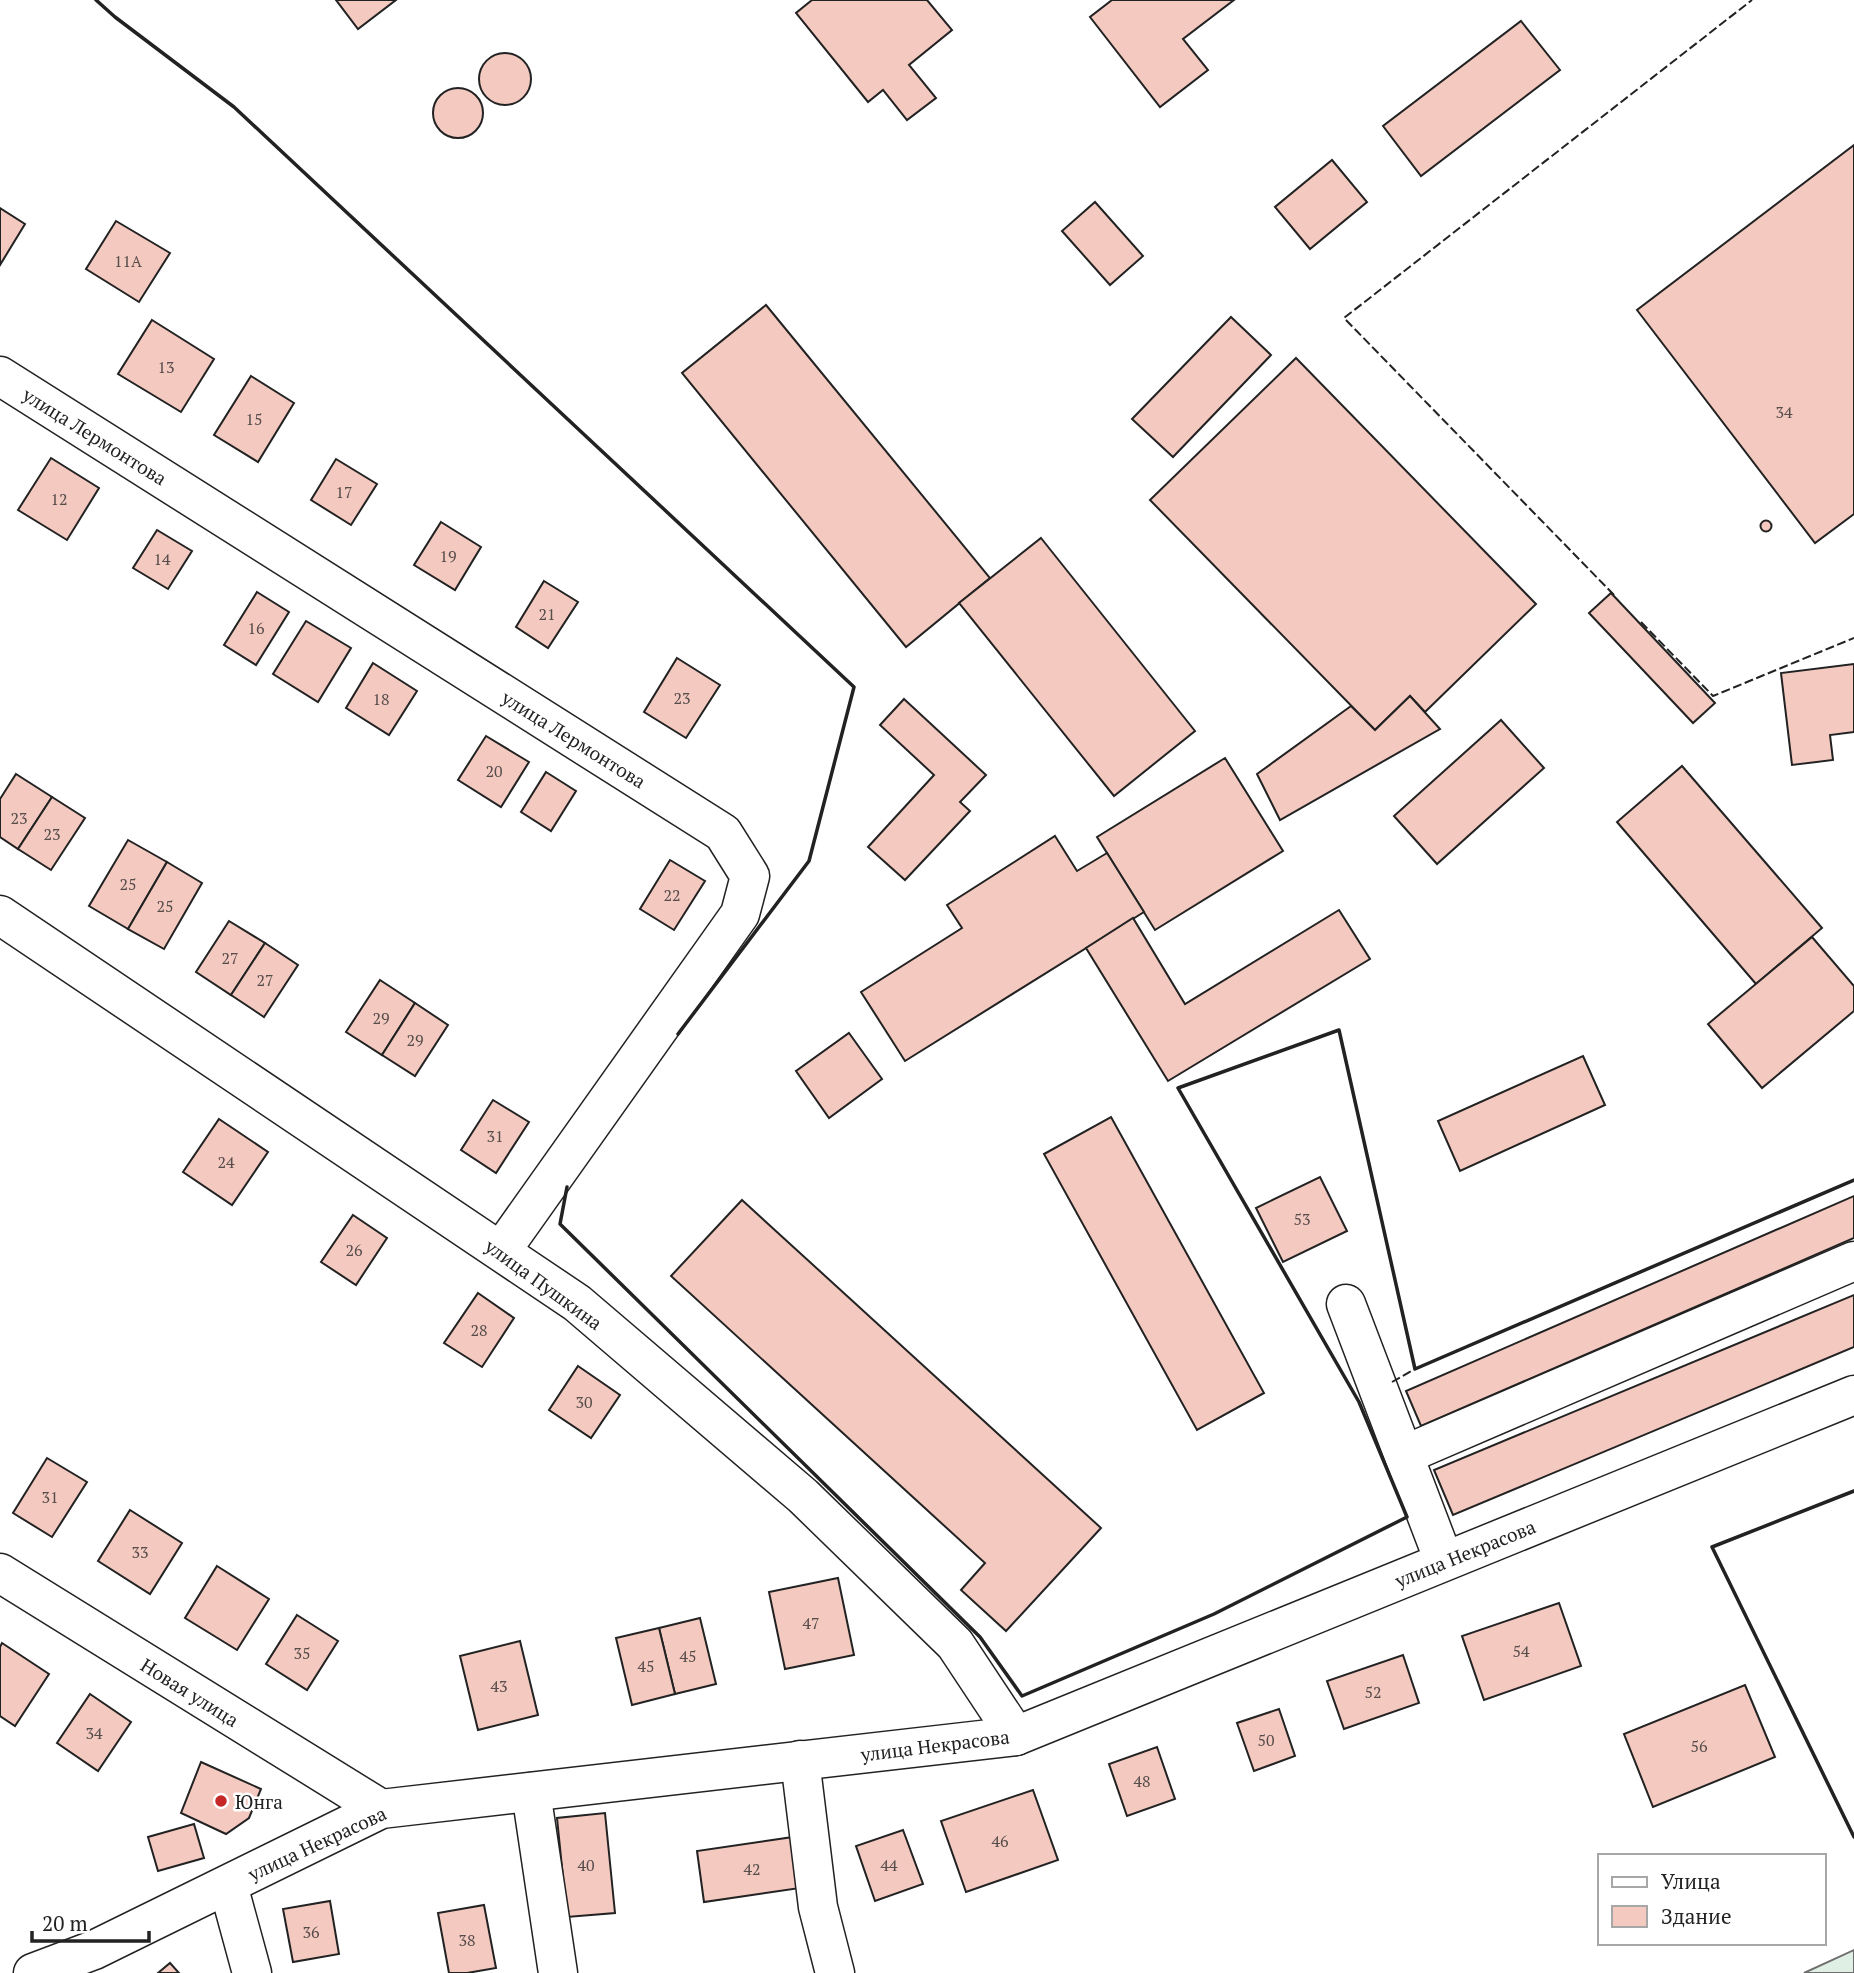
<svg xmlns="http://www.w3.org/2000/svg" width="1854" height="1973" viewBox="0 0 1854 1973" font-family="'PT Serif',serif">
	<rect width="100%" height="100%" fill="#fff"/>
	<!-- green -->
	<polygon fill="#e0efe3" stroke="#6f6f6f" stroke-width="2" points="1854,1950 1854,1973 1804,1973"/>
	<!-- building -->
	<g fill="#f3c9c0" stroke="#222" stroke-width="2">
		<polygon points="336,0 396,0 358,29"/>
		<polygon points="812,0 927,0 952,30 909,65 936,98 907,120 883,90 868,102 796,13"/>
		<polygon points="1112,0 1234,0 1183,39 1208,70 1160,107 1090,17"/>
		<polygon points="1521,21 1560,70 1421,176 1383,126"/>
		<circle cx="505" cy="79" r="26"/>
		<circle cx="458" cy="113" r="25"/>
		<polygon points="1854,145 1854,514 1815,543 1637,310"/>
		<polygon points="1332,160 1367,202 1310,249 1275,207"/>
		<polygon points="1095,202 1143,256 1110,285 1062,231"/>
		<polygon points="0,208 25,224 0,265"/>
		<polygon points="116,221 170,253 139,302 86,269"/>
		<polygon points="766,305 990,578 906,647 682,373"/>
		<polygon points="1231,317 1271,355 1173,457 1132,419"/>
		<polygon points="152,320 214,359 181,412 118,374"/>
		<polygon points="1296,358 1536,604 1425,712 1410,696 1375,730 1150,500"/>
		<polygon points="251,376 294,403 258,462 214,435"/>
		<polygon points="51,458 99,488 67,540 18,510"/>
		<polygon points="336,459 377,484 351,525 311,500"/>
		<circle cx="1766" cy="526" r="5.5"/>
		<polygon points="441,522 481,547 455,590 414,565"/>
		<polygon points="157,530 192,551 168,589 133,568"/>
		<polygon points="1041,538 1195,731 1114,796 959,603"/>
		<polygon points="544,581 578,602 548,648 516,627"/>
		<polygon points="257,592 289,612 256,665 224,645"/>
		<polygon points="1611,593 1715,703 1693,723 1589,613"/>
		<polygon points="306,621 351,648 318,702 273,674"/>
		<polygon points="677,658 720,685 686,738 644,712"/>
		<polygon points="373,663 417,691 389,735 346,708"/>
		<polygon points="1854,664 1854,732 1830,735 1833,760 1792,765 1781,673"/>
		<polygon points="1410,696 1440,729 1280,820 1257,774 1351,706 1375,730"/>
		<polygon points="904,699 986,775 960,802 970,811 905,880 868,847 934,775 880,725"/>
		<polygon points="1501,720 1544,768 1437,864 1394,816"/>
		<polygon points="486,736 529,762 501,807 458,780"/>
		<polygon points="1225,758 1283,851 1155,930 1097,837"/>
		<polygon points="1682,766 1822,928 1756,984 1617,822"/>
		<polygon points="546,772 576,791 551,831 521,812"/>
		<polygon points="16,774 52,797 18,849 0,837 0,799"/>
		<polygon points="52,797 85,818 51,870 18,849"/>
		<polygon points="1055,836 1077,871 1107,853 1144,912 905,1061 861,992 962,928 947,905"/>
		<polygon points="128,840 167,862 128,929 89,906"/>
		<polygon points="670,860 705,881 674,930 640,909"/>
		<polygon points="167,862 202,883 164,949 128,929"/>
		<polygon points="1339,910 1370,959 1168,1081 1086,948 1133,918 1185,1004"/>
		<polygon points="229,921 265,943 231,995 196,972"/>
		<polygon points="1812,937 1854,986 1854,1011 1762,1088 1708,1024"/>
		<polygon points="265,943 298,965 264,1017 231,995"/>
		<polygon points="380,980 415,1003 382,1055 346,1032"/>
		<polygon points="415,1003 448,1025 415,1076 382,1055"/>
		<polygon points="849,1033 882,1079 829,1118 796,1071"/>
		<polygon points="1583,1056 1605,1105 1460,1171 1438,1121"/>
		<polygon points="493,1100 529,1122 496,1173 461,1150"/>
		<polygon points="1111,1117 1264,1393 1197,1430 1044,1154"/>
		<polygon points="219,1119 268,1152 232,1205 183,1172"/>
		<polygon points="1320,1177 1347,1231 1283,1262 1256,1208"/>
		<polygon points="1854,1196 1854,1238 1421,1426 1406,1391"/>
		<polygon points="742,1200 1101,1528 1006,1631 961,1590 985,1563 671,1276"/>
		<polygon points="353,1215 387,1238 356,1285 321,1262"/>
		<polygon points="478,1293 514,1318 482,1367 444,1343"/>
		<polygon points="1854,1295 1854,1347 1453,1515 1434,1470"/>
		<polygon points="578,1366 620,1395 591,1438 549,1410"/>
		<polygon points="47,1458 87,1482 52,1537 13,1513"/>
		<polygon points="130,1510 182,1543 150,1594 98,1561"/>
		<polygon points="217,1566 269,1599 237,1650 185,1618"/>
		<polygon points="838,1578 854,1655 785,1669 769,1592"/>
		<polygon points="1559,1603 1581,1666 1484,1700 1462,1636"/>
		<polygon points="297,1615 338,1641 307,1690 266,1664"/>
		<polygon points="700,1618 716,1684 675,1694 659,1628"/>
		<polygon points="659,1628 675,1694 632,1705 616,1638"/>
		<polygon points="520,1641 538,1715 478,1730 460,1656"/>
		<polygon points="2,1643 49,1674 15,1726 0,1716 0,1647"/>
		<polygon points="1403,1655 1419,1703 1344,1729 1327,1681"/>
		<polygon points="1745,1685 1775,1757 1653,1807 1624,1734"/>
		<polygon points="90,1694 131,1722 98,1771 57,1743"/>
		<polygon points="1279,1709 1295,1756 1254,1771 1237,1723"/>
		<polygon points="1157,1747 1175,1799 1127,1816 1109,1764"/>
		<polygon points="201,1762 261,1789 249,1818 226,1834 181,1813"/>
		<polygon points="1033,1790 1058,1860 966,1892 941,1821"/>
		<polygon points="605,1813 615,1913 567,1917 557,1818"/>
		<polygon points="194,1824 204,1858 158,1871 148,1837"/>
		<polygon points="903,1830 923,1884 875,1901 856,1846"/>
		<polygon points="800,1836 807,1887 704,1902 697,1851"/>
		<polygon points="330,1901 339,1954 293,1962 283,1909"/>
		<polygon points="484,1905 496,1968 467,1973 449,1973 438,1913"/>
		<polygon points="170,1963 179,1973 158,1973"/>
	</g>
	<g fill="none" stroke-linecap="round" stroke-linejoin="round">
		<defs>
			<g id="minor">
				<polyline points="0,376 723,833 750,876 740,914 501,1251"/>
				<polyline points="0,915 577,1303 803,1496 955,1644 1016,1736"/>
				<polyline points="1346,1304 1444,1561"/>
				<polyline points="1404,1455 1854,1261"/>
				<polyline points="0,1573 381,1809"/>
				<polyline points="800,1760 818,1907 835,1973"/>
				<polyline points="531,1792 558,1973"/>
				<polyline points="228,1885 252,1973"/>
				<polyline points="33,1973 94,1950 381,1809 1016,1736 1854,1395"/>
			</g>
		</defs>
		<!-- minor casing -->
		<use href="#minor" stroke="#222" stroke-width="41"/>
		<!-- minor -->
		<use href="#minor" stroke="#fff" stroke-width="38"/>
		<!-- fence -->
		<g stroke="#222" stroke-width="2" stroke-dasharray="9 3.5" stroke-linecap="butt">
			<polyline points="1614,595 1344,318 1752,0"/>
			<polyline points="1641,622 1713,696 1854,638"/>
			<polyline points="1392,1382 1415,1369"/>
		</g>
		<!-- wall -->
		<g stroke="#222" stroke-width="3.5">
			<polyline points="96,0 115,17 234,107 854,687 809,861 678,1034"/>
			<polyline points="567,1187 560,1224 980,1637 1022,1696 1214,1614 1407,1517 1359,1402 1178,1088 1339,1030 1415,1369 1854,1180"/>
			<polyline points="1854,1491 1712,1547 1854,1837"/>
		</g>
	</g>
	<!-- markers -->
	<circle fill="#c62828" stroke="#fff" stroke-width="2.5" cx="221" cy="1801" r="7"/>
	<g text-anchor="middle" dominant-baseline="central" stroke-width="5" stroke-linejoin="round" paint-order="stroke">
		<!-- number labels -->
		<g font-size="16" fill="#564c4a">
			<text x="128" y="261">11А</text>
			<text x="166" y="367">13</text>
			<text x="1784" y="412">34</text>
			<text x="254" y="419">15</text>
			<text x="344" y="492">17</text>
			<text x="59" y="499">12</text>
			<text x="448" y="556">19</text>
			<text x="162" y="559">14</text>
			<text x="547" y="614">21</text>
			<text x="256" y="628">16</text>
			<text x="682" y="698">23</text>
			<text x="381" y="699">18</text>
			<text x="494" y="771">20</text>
			<text x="19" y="818">23</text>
			<text x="52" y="834">23</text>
			<text x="128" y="884">25</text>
			<text x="672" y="895">22</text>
			<text x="165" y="906">25</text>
			<text x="230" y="958">27</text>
			<text x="265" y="980">27</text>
			<text x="381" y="1018">29</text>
			<text x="415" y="1040">29</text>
			<text x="495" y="1136">31</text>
			<text x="226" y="1162">24</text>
			<text x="1302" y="1219">53</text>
			<text x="354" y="1250">26</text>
			<text x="479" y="1330">28</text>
			<text x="584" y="1402">30</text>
			<text x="50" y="1497">31</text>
			<text x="140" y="1552">33</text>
			<text x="811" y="1623">47</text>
			<text x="1521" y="1651">54</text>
			<text x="302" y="1653">35</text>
			<text x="688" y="1656">45</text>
			<text x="646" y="1666">45</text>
			<text x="499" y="1686">43</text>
			<text x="1373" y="1692">52</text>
			<text x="94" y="1733">34</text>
			<text x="1266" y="1740">50</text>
			<text x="1699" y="1746">56</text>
			<text x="1142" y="1781">48</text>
			<text x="1000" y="1841">46</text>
			<text x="586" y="1865">40</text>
			<text x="889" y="1865">44</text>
			<text x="752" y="1869">42</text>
			<text x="311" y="1932">36</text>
			<text x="467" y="1940">38</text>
		</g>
		<!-- street labels -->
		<g font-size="19" fill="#222" stroke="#fff">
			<text transform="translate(95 436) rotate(32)">улица Лермонтова</text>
			<text transform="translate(574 739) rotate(32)">улица Лермонтова</text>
			<text transform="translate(544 1284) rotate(36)">улица Пушкина</text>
			<text transform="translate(1465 1553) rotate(-22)">улица Некрасова</text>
			<text transform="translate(190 1692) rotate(32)">Новая улица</text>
			<text transform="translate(935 1745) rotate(-7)">улица Некрасова</text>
			<text transform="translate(317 1843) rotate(-25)">улица Некрасова</text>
		</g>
		<!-- poi labels -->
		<g font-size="19" fill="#222" stroke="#fff" text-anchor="start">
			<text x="235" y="1801">Юнга</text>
		</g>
	</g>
	<!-- legend -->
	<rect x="1598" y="1854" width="228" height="91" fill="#ffffff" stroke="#a7a7a7" stroke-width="2"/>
	<rect x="1612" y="1877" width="35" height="10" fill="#ffffff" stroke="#a7a7a7" stroke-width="2"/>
	<text x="1661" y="1889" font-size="21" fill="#222222">Улица</text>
	<rect x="1612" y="1906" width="35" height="21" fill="#f3c9c0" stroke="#a7a7a7" stroke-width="2"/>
	<text x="1661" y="1924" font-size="21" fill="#222222">Здание</text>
	<!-- scale -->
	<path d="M32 1931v10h117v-10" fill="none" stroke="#222222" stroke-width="3.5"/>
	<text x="42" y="1931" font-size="21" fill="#222222" stroke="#ffffff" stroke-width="5" paint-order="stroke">20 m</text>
</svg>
